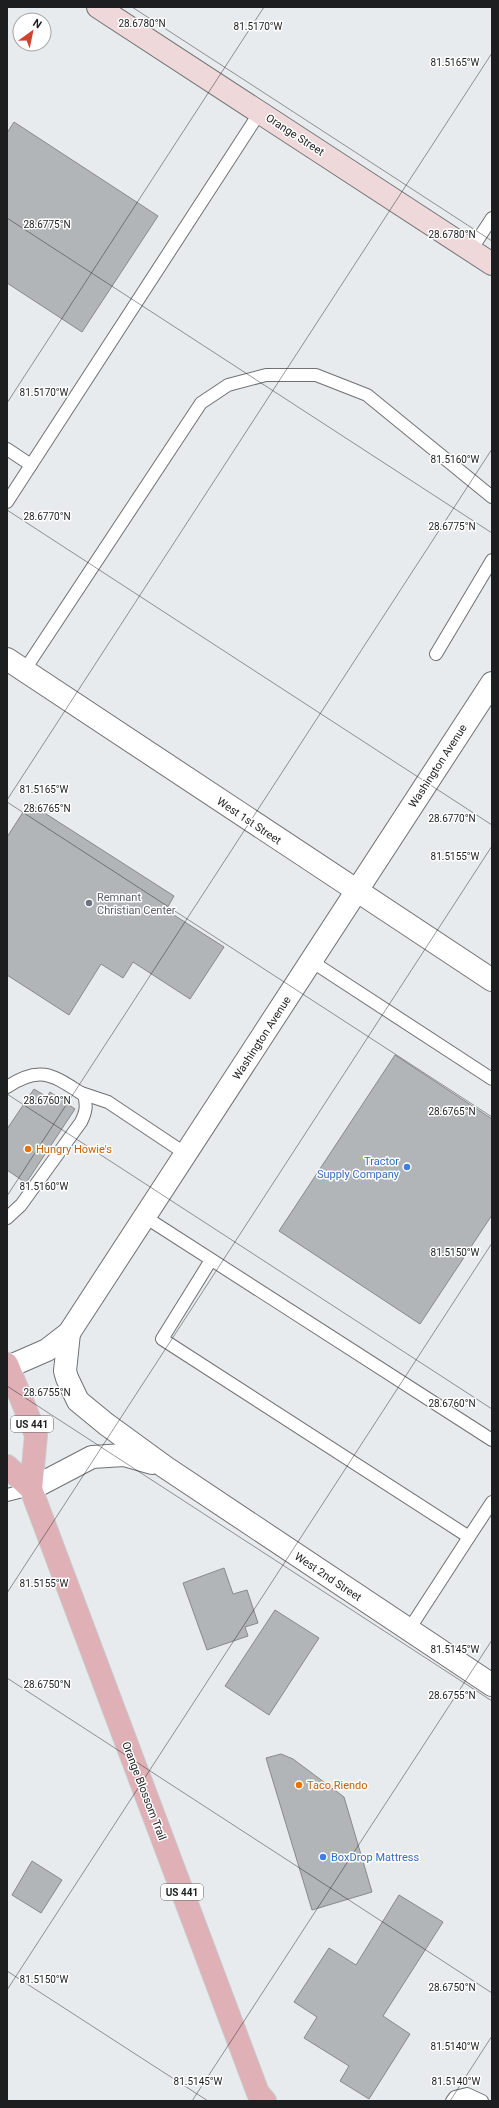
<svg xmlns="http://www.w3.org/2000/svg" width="499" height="2108" viewBox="0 0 499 2108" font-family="Roboto,sans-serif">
	<rect width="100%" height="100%" fill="#e8ebed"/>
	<!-- building -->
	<g fill="#b2b5b7" stroke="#87898b">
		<polygon points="14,122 158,216 82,332 7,283 7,133"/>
		<polygon points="29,803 174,896 166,910 224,947 190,999 133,962 123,978 101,964 69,1015 7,975 7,837"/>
		<polygon points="395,1055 492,1119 492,1215 420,1324 279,1231"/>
		<polygon points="34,1089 47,1097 50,1092 75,1109 26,1183 7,1170 7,1129"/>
		<polygon points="224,1568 233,1594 247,1590 258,1623 245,1627 248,1636 207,1650 183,1583"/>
		<polygon points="275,1610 319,1638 269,1715 225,1686"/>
		<polygon points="281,1754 293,1759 344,1797 372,1892 312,1910 266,1758"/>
		<polygon points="32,1861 62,1880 41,1913 12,1895"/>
		<polygon points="399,1895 443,1922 383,2016 410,2034 369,2099 340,2081 349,2066 304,2038 317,2017 294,2002 329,1948 356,1965"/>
	</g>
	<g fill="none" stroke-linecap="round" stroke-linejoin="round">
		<defs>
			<g id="lane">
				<polyline points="471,250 492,218"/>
				<polyline points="7,449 31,465"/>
				<polyline points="7,502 260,112"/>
				<polyline points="436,654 492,560"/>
				<polyline points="24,671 201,403 228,385 266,375 316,375 367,395 492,497"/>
				<polyline points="311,961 492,1079"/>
				<path d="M7,1087c34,-23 47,-11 77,8 3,11 2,17 -3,27l-60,83 -14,13"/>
				<polyline points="81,1093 108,1102 186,1154"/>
				<polyline points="145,1217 492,1440"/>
				<polyline points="211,1260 162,1339 469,1537 492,1502"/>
				<polyline points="7,1495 31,1489"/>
				<polyline points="408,1631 469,1537"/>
				<polyline points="452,2101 455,2097 467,2094 482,2101"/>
			</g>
			<g id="street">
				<polyline points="7,659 492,980"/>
				<polyline points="69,1333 65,1371 67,1378 78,1401 106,1424 165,1467 492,1685"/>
				<polyline points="8,1367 47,1350 69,1333 492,683"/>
				<polyline points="31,1489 92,1457 124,1455 152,1463"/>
			</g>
			<polyline id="secondary" points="98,7 492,264"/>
			<g id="primary">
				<polyline points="7,1364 36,1435 31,1489"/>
				<polyline points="7,1466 31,1489 258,2093 265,2101"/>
			</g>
		</defs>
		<!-- lane casing -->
		<use href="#lane" stroke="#6f7173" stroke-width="14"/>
		<!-- street casing -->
		<use href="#street" stroke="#6f7173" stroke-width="24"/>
		<!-- secondary casing -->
		<use href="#secondary" stroke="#6f7173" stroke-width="24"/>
		<!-- primary casing -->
		<use href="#primary" stroke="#c9c9c9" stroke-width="24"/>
		<!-- lane -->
		<use href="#lane" stroke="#fff" stroke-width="12"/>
		<!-- street -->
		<use href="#street" stroke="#fff" stroke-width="22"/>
		<!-- secondary -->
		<use href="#secondary" stroke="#efd8da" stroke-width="22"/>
		<!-- primary -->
		<use href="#primary" stroke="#dfb0b6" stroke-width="22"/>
	</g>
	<!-- ticks -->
	<path fill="none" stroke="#1d1e1f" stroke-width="1" stroke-opacity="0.45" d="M132,7l360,234M7,218l485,315M7,403l257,-396M7,510l485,315M7,800l485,-747M7,802l485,315M7,1094l485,315M7,1196l485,-747M7,1386l485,315M7,1593l485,-747M7,1678l485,315M7,1971l201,130M7,1990l485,-747M192,2101l300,-461M450,2101l42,-65"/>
	<!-- markers -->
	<circle fill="#6b7280" stroke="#fff" stroke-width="1.5" cx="89" cy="903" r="4"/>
	<g fill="#e8710a" stroke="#fff" stroke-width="1.5">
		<circle cx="28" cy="1149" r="4"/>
		<circle cx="299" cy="1785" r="4"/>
	</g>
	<g fill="#3f7fe0" stroke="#fff" stroke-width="1.5">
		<circle cx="407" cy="1167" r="4"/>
		<circle cx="323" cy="1857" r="4"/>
	</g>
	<g text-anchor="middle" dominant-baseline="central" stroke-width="3" stroke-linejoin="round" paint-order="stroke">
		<!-- shield labels -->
		<g fill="#fff" stroke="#616262" stroke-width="1">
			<rect x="11" y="1416" width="42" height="16" rx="3"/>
			<rect x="161" y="1884" width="42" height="16" rx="3"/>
		</g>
		<g font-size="10" font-weight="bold" fill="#1d1e1f">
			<text x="32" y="1424">US 441</text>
			<text x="182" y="1892">US 441</text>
		</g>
		<!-- street labels -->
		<g font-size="11" fill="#1d1e1f" stroke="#fff">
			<text transform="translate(295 135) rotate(33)">Orange Street</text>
			<text transform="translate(438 766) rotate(-57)">Washington Avenue</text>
			<text transform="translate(249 821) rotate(34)">West 1st Street</text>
			<text transform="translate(262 1038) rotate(-57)">Washington Avenue</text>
			<text transform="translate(328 1577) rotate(34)">West 2nd Street</text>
			<text transform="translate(144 1791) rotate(69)">Orange Blossom Trail</text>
		</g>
		<!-- worship labels -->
		<g font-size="11" fill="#5b616d" stroke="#fff" text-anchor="start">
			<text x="97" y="897">Remnant<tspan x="97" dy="13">Christian Center</tspan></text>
		</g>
		<!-- food labels -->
		<g font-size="11" fill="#c56008" stroke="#fff" text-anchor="start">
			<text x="36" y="1149">Hungry Howie's</text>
			<text x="307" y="1785">Taco Riendo</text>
		</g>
		<!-- shop labels -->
		<g font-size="11" fill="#366cbe" stroke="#fff" text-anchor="end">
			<text x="399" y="1161">Tractor<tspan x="399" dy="13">Supply Company</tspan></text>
			<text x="331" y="1857" text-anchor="start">BoxDrop Mattress</text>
		</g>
	</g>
	<g font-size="10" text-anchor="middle" fill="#1d1e1f" stroke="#fff" stroke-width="3" stroke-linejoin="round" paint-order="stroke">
		<text x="142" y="27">28.6780°N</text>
		<text x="258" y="30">81.5170°W</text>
		<text x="455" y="66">81.5165°W</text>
		<text x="47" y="228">28.6775°N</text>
		<text x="452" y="238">28.6780°N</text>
		<text x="44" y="396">81.5170°W</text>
		<text x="455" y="463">81.5160°W</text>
		<text x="47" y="520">28.6770°N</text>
		<text x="452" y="530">28.6775°N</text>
		<text x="44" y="793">81.5165°W</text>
		<text x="47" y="812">28.6765°N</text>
		<text x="452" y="822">28.6770°N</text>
		<text x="455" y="860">81.5155°W</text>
		<text x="47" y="1104">28.6760°N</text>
		<text x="452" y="1115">28.6765°N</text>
		<text x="44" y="1190">81.5160°W</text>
		<text x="455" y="1256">81.5150°W</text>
		<text x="47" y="1396">28.6755°N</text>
		<text x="452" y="1407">28.6760°N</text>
		<text x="44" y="1587">81.5155°W</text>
		<text x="455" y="1653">81.5145°W</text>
		<text x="47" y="1688">28.6750°N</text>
		<text x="452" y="1699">28.6755°N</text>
		<text x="44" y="1983">81.5150°W</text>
		<text x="452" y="1991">28.6750°N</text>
		<text x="455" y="2050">81.5140°W</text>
		<text x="198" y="2085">81.5145°W</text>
		<text x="456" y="2085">81.5140°W</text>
	</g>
	<!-- border -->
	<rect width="499" height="2108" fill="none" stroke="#1d1e1f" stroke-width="16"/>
	<!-- north arrow -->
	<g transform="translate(32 32) rotate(33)"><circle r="19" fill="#ffffff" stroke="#a5a5a5"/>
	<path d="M0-3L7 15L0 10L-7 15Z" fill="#cf432e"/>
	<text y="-6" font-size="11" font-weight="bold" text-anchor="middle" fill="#1d1e1f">N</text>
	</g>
</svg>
